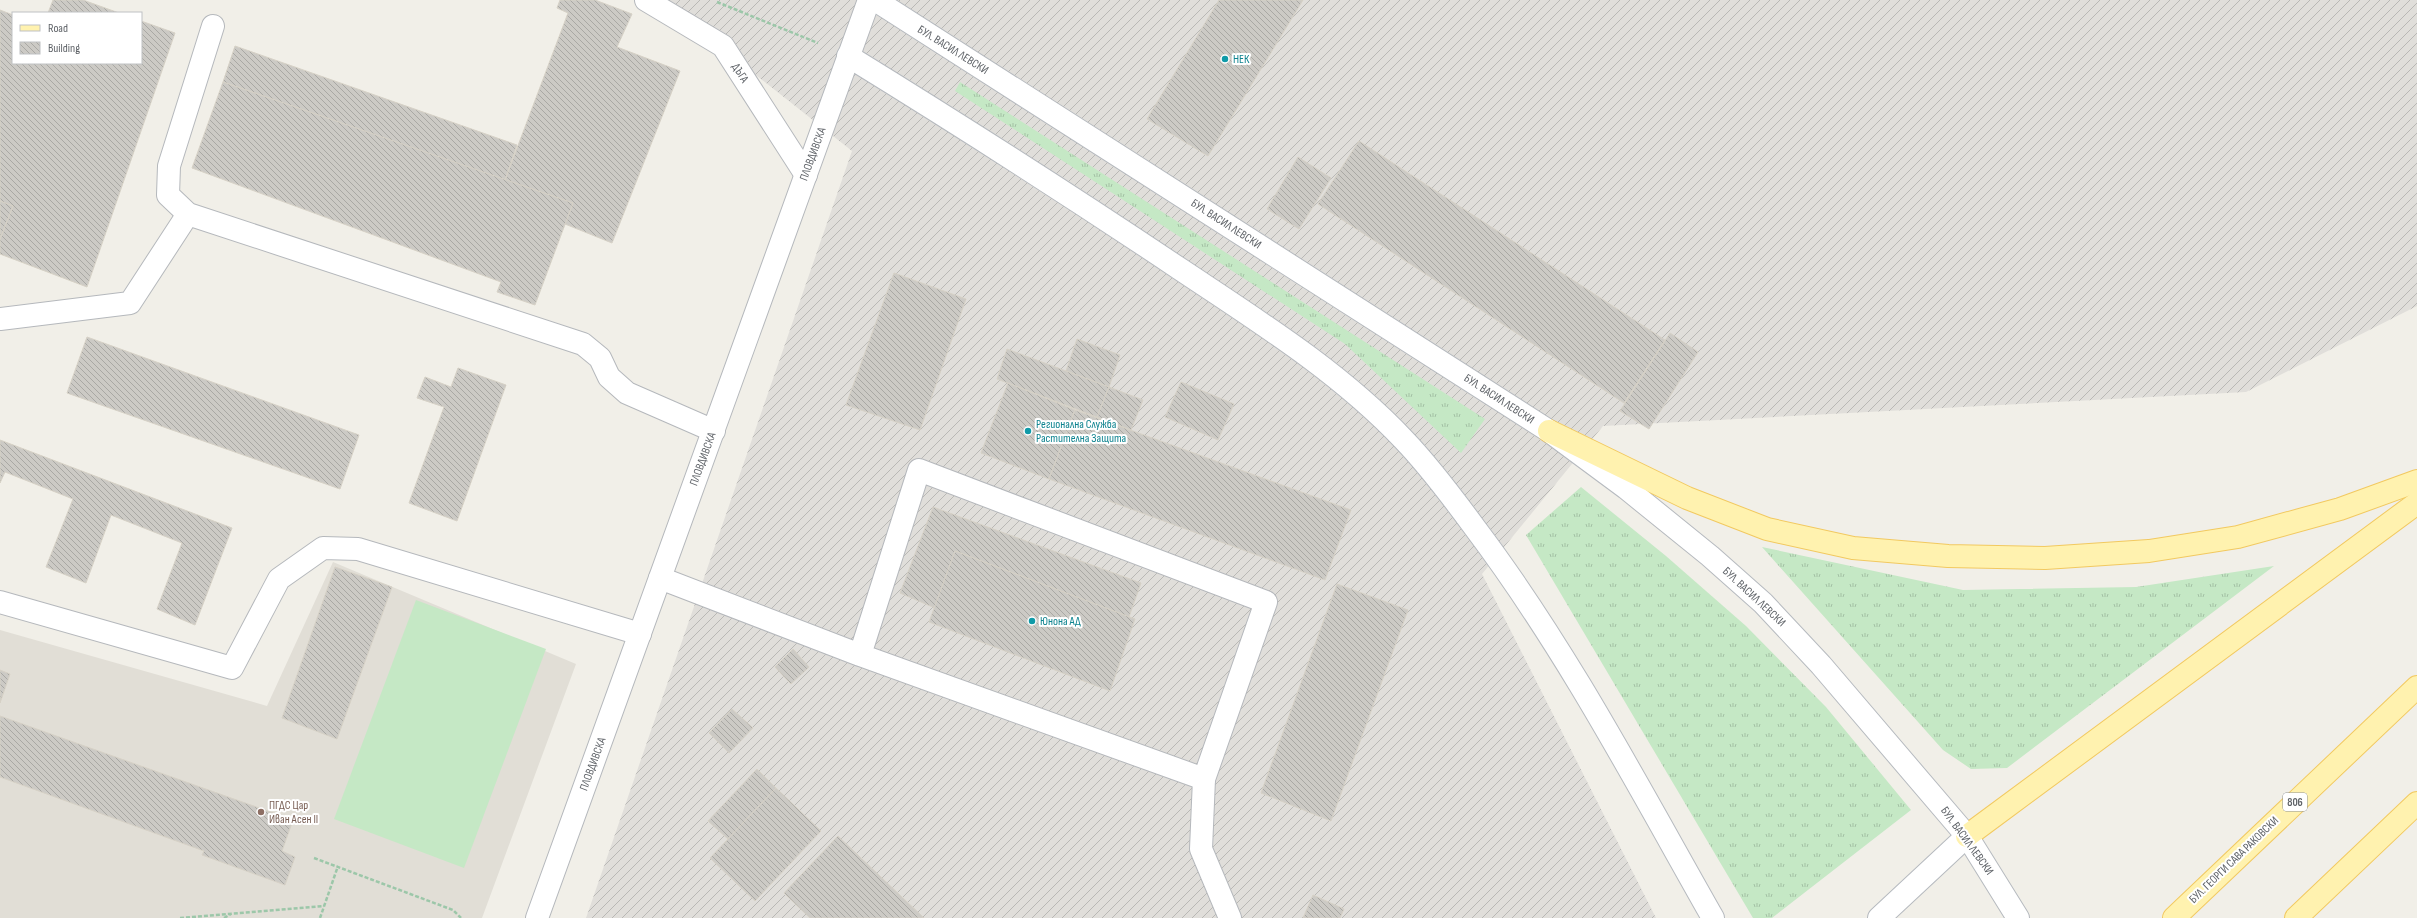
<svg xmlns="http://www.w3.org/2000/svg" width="2417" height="918" viewBox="0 0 2417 918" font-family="'Sofia Sans Condensed',sans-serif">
	<defs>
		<pattern id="industrial-furrows" width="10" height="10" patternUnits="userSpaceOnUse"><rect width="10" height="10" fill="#e0deda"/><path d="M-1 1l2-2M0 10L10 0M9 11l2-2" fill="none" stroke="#b9b8b5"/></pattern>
		<pattern id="grass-tufts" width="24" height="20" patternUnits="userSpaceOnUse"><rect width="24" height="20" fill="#c5e8c5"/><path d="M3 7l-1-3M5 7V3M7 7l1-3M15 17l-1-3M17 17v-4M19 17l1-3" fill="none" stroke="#a3c0a4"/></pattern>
		<pattern id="building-back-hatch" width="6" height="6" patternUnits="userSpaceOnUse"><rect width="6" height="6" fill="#cccac5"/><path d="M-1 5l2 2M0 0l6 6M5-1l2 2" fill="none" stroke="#a9a8a4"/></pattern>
	</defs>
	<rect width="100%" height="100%" fill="#f1efe8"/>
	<!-- industrial -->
	<polygon fill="url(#industrial-furrows)" points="661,0 2417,0 2417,306 2246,392 1603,426 1482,574 1656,918 586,918 852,151"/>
	<!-- education -->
	<polygon fill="#e1ded6" points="333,562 576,664 482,918 0,918 0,630 267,706"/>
	<!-- grass -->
	<g fill="url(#grass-tufts)">
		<polygon points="960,82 1485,419 1461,453 1345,344 955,91"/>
		<polygon points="1581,487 1666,556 1746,626 1826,707 1911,810 1772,918 1753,918 1526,535"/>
		<polygon points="1762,547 1963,590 2136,587 2274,566 2007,768 1971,769 1943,750"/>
	</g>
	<!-- pitch -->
	<polygon fill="#c5e8c5" points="416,600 546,649 464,868 334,819"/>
	<!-- building -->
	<g fill="url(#building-back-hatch)" stroke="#d6d1c6">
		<polygon points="53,0 83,0 119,13 48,13"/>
		<polygon points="560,0 595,0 632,14 617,47 680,71 612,243 565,224 573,203 505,180 568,13 557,8"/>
		<polygon points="1219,0 1303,0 1208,156 1147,119"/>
		<polygon points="0,10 13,15 13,63 141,63 141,21 175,33 87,287 0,254 0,239 13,206 0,201"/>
		<polygon points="235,46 517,145 505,180 223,82"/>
		<polygon points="223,82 573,203 535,305 497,292 501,282 192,168"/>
		<polygon points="1359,141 1665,340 1624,403 1318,204"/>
		<polygon points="1298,157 1331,178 1299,229 1267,209"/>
		<polygon points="0,201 13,206 0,239"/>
		<polygon points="894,273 966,299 920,430 846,405"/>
		<polygon points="1670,333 1698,352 1649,429 1620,411"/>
		<polygon points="87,337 359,435 340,489 67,393"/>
		<polygon points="1077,339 1120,355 1109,387 1066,371"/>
		<polygon points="1007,349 1109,387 1097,417 997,379"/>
		<polygon points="458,368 506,385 457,521 409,503 444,407 417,398 425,377 451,387"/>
		<polygon points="1181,382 1234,404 1218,440 1165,417"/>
		<polygon points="1008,383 1075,410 1049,479 981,453"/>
		<polygon points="1109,387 1143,400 1131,430 1097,417"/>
		<polygon points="1075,410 1351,510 1325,580 1049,479"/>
		<polygon points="0,440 232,528 195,625 157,609 182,543 111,515 86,583 46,567 73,499 5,472 0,483"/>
		<polygon points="933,507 1141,583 1129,617 955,551 935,608 900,593"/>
		<polygon points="955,551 1135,619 1110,691 929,622"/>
		<polygon points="335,567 392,587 337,739 282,718"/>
		<polygon points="1337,584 1408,610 1331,821 1261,793"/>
		<polygon points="793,649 809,667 791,684 775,667"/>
		<polygon points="0,670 10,674 0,703"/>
		<polygon points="732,709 753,728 729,753 709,733"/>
		<polygon points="0,716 293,820 282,851 295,857 285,885 202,855 204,851 0,777"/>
		<polygon points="757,769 776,788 728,839 708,821"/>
		<polygon points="776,788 821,831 755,901 710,858"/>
		<polygon points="838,836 924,918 810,918 784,893"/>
		<polygon points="1313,895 1344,909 1340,918 1303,918"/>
	</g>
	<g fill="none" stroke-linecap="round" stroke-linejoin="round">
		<defs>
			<g id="service">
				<polyline points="646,0 723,46 806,175"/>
				<polyline points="213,26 169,166 168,195 188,214 583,344 600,358 609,377 627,393 714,431"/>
				<polyline points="0,319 130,303 188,214"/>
				<polyline points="660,578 860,655 919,470 1266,602 1204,779 860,655"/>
				<polyline points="0,602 232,668 279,579 323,548 358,549 640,634"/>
				<polyline points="1204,779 1201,849 1230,918"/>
			</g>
			<polyline id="minor" points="537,918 869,0"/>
			<g id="secondary">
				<polyline points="875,0 1549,431 1626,488 1710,556 1763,603 1821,665 1967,836 2018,918"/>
				<path d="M848,56c112,69 223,140 332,213 78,52 160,103 224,171 26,27 49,58 71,88 92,122 163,258 238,390"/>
				<polyline points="1879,918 1967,836"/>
			</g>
			<g id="primary">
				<polyline points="1549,431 1687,498 1767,529 1853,548 1948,556 2045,558 2149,551 2238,537 2340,509 2417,481"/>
				<polyline points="1967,836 2417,503"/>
				<polyline points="2174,918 2417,687"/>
				<polyline points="2296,918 2417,803"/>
			</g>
		</defs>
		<!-- service casing -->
		<use href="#service" stroke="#b5b8bc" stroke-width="24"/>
		<!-- minor casing -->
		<use href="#minor" stroke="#b5b8bc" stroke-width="24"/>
		<!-- secondary casing -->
		<use href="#secondary" stroke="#b6babf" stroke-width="24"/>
		<!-- primary casing -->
		<use href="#primary" stroke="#f2c960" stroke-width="24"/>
		<!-- path -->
		<g stroke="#9cc7a9" stroke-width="2.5" stroke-dasharray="4 2" stroke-linecap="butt">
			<polyline points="717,2 818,43"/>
			<polyline points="314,858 453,910 461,918"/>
			<polyline points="180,918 324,906"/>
			<polyline points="224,918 231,914"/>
			<polyline points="320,918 338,866"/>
		</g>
		<!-- service -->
		<use href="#service" stroke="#fff" stroke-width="22"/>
		<!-- minor -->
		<use href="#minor" stroke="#fff" stroke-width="22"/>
		<!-- secondary -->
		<use href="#secondary" stroke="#fff" stroke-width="22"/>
		<!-- primary -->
		<use href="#primary" stroke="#fff2af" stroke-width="22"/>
	</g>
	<!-- markers -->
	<g fill="#0f9aa8" stroke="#fff" stroke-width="1.5">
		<circle cx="1225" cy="59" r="4"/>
		<circle cx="1028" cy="431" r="4"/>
		<circle cx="1032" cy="621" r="4"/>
	</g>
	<circle fill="#8d6e63" stroke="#fff" stroke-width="1.5" cx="261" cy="812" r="4"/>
	<g text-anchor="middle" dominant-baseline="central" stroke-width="4" stroke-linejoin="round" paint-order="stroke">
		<!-- shield labels -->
		<rect fill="#fff" stroke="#8f9295" stroke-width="1" x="2283" y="793" width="24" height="18" rx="3"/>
		<g font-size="11" font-weight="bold" fill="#5f6368">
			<text x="2295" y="802">806</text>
		</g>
		<!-- street labels -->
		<g font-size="12" fill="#5f6368" stroke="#fff">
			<text transform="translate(953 50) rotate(32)">БУЛ. ВАСИЛ ЛЕВСКИ</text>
			<text transform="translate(740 73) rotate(57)">ДЪГА</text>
			<text transform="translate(813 154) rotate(-70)">ПЛОВДИВСКА</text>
			<text transform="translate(1226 224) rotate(33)">БУЛ. ВАСИЛ ЛЕВСКИ</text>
			<text transform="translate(1499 399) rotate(33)">БУЛ. ВАСИЛ ЛЕВСКИ</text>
			<text transform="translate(703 459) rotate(-70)">ПЛОВДИВСКА</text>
			<text transform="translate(1754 597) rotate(43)">БУЛ. ВАСИЛ ЛЕВСКИ</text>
			<text transform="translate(593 764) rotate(-70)">ПЛОВДИВСКА</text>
			<text transform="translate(1967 841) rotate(54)">БУЛ. ВАСИЛ ЛЕВСКИ</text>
			<text transform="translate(2234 860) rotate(-44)">БУЛ. ГЕОРГИ САВА РАКОВСКИ</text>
		</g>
		<!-- culture labels -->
		<g font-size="12" fill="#0d838f" stroke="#fff" text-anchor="start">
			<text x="1233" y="59">НЕК</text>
			<text x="1036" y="424">Регионална Служба<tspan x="1036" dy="14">Растителна Защита</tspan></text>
			<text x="1040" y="621">Юнона АД</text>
		</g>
		<!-- education labels -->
		<g font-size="12" fill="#785e54" stroke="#fff" text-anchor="start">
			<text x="269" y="805">ПГДС Цар<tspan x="269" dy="14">Иван Асен II</tspan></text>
		</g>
	</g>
	<!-- legend -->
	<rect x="12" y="12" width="130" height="52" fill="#ffffff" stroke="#bfc1c3"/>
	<rect x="20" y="25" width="20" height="6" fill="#fff2af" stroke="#bfc1c3"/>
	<text x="48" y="32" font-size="12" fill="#5f6368">Road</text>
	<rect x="20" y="42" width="20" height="12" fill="url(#building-back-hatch)" stroke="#bfc1c3"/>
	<text x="48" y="52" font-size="12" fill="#5f6368">Building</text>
</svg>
